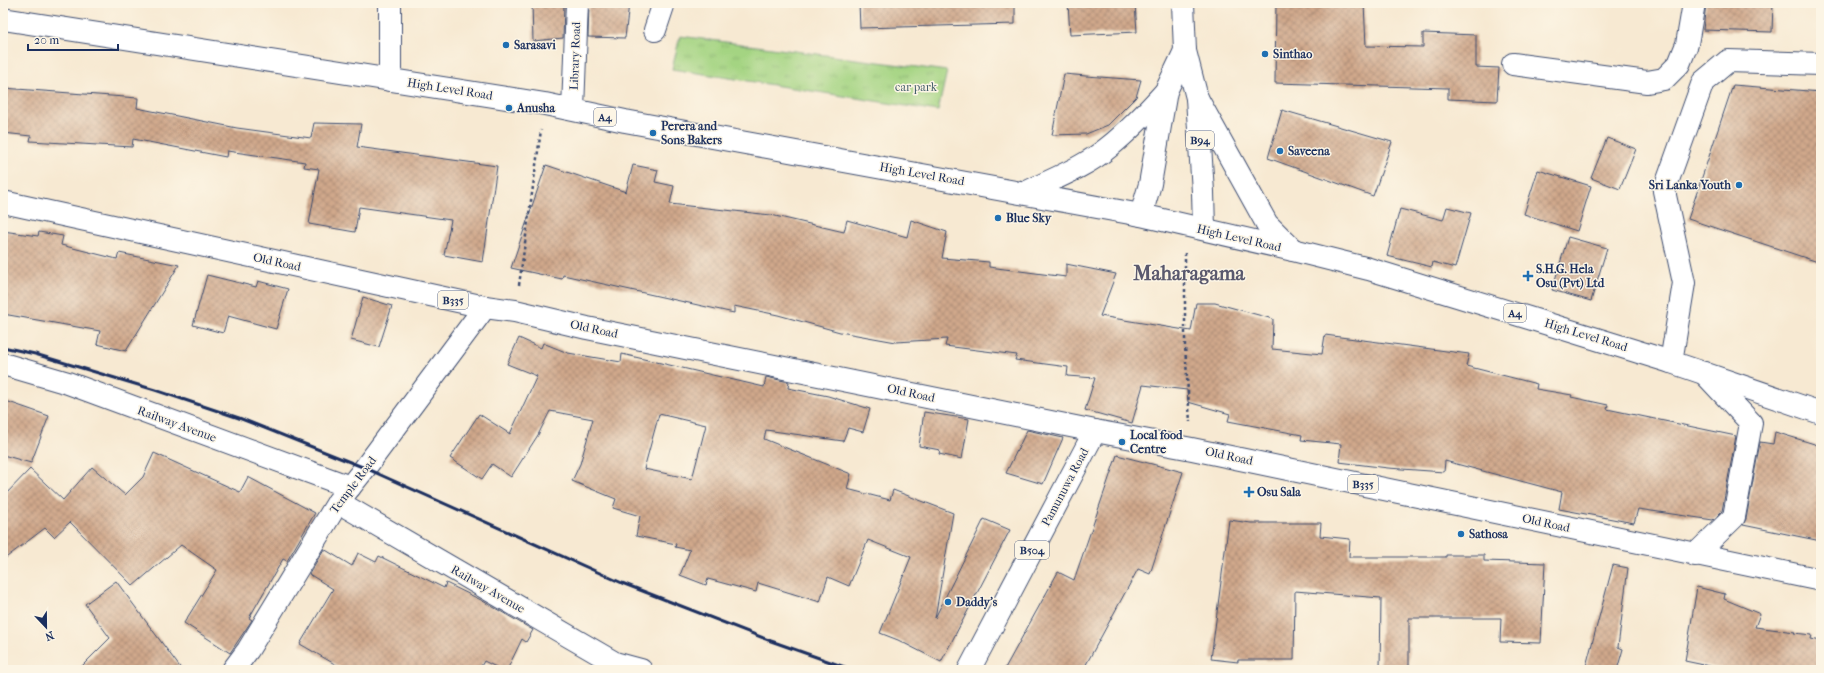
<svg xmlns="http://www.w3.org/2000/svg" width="1824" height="673" viewBox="0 0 1824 673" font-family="'IM FELL French Canon',serif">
	<defs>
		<pattern id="park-tufts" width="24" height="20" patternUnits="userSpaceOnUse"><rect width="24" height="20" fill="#a4d482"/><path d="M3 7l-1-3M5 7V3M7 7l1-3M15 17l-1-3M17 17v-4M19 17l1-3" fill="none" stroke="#8db673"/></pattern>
		<pattern id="building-cross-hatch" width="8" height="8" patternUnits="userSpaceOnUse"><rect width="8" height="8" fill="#d0a88b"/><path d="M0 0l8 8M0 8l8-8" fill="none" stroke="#a88975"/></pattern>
	</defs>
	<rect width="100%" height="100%" fill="#fcf5e5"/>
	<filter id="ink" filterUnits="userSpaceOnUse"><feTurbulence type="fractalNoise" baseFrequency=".025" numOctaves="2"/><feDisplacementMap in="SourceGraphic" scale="8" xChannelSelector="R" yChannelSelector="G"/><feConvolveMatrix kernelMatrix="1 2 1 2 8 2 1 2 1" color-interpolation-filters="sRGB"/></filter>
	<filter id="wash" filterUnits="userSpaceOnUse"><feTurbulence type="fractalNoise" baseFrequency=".012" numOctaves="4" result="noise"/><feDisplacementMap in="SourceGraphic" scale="16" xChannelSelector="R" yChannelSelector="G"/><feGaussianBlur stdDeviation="0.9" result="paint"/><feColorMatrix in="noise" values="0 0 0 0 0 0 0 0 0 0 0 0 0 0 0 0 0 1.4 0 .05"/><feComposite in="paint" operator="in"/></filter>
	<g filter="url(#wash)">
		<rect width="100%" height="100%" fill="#f7e9d2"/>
		<!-- park -->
		<polygon fill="url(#park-tufts)" stroke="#608270" points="680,36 947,71 938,111 672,69"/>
		<g id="blocks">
			<!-- building -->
			<g fill="url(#building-cross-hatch)" fill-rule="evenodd">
				<polygon points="532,3 564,3 563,38 533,41"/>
				<polygon points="589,3 629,3 625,38 588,37"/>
				<polygon points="859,3 1015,3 1015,24 860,28"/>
				<polygon points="1068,3 1135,3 1137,32 1070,35"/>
				<polygon points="1276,3 1364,3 1366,46 1423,47 1423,33 1476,35 1476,67 1499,68 1497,101 1448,99 1448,88 1275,83"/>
				<polygon points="1706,3 1773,3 1772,32 1703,30"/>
				<polygon points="1064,74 1086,76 1141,80 1136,97 1108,125 1086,134 1052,135"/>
				<polygon points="1733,85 1821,92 1821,263 1688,219"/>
				<polygon points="3,88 138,98 137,108 237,128 311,138 314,123 361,124 357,147 497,166 483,262 444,255 451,220 359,207 355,232 309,224 319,169 304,167 305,162 227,151 226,157 133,139 132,147 30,141 31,136 3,133"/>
				<polygon points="1282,110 1392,142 1373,196 1268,158"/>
				<polygon points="1607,138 1636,149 1620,189 1591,178"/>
				<polygon points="546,165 626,192 633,165 658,170 655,182 674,186 670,204 771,215 844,232 847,220 907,237 911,220 947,232 942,258 989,262 989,267 1066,277 1066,264 1116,274 1100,316 1191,331 1196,303 1215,303 1273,319 1272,349 1322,354 1325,335 1469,354 1466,366 1537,384 1536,389 1572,395 1571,397 1608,405 1607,409 1736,436 1722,511 1713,520 1638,509 1634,523 1559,509 1562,492 1445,461 1444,472 1388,468 1339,462 1341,444 1301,440 1302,435 1228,421 1230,414 1188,402 1187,390 1143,385 1132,423 1085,410 1095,378 1067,376 1068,367 1015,360 1017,355 945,346 947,339 896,342 840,332 778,315 734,306 734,313 563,275 562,279 511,268"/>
				<polygon points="1538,170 1591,186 1577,231 1524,214"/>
				<polygon points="1447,207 1471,213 1455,268 1433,262 1432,267 1387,256 1400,209 1443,220"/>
				<polygon points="3,231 38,236 39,232 63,236 61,245 117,259 119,253 179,265 126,351 97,344 100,331 3,314"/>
				<polygon points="1568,237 1607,248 1591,301 1552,290"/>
				<polygon points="207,275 256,287 258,281 288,289 276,329 228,316 223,333 193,325"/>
				<polygon points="363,297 392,306 379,347 351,340"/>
				<path d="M519,338l22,10 2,-5 25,10 53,9 1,-8 142,33 2,-10 23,5 -1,6 40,8 42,13 -7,23 -15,-4 -5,13 -77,-11 -2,9 87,35 -4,15 43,11 3,-10 60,23 -18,105 49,-99 26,11 -69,132 -43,-22 -18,-7 31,-76 -43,-17 -19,46 -21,-9 -8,25 -62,-19 -2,9 -48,-13 -2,6 -26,-10 10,-25 -15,-3 1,-3 -40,-8 4,-20 -27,-8 3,-9 -44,-18 8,-17 13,-45 -43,-8 -12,24 -27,42 -19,-13 -10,15 -32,-21 29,-44 31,20 27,-58 -30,-12zM659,414l47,11 -14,54 -48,-10z"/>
				<polygon points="3,400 49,416 31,463 3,455"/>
				<polygon points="924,412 969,419 962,459 939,454 940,450 919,446"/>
				<polygon points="1027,430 1063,438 1043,484 1006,473"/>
				<polygon points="1775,432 1821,446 1821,541 1743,525 1746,519 1760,442 1773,444"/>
				<polygon points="154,453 240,492 248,477 315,513 287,561 283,559 249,618 252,620 230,653 184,623 217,570 181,545 133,586 70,522 54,537 45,528 3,560 3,497 30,469 63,500 92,467 125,495 143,477"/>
				<polygon points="1117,455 1183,472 1150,574 1138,569 1083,670 1004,670 1058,572 1074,580"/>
				<polygon points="1229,520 1251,523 1321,523 1320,536 1350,539 1349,557 1446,557 1446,555 1484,555 1484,561 1545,563 1541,643 1500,642 1501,618 1409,618 1409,670 1380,670 1381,598 1295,591 1294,660 1238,660 1238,662 1211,659"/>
				<polygon points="324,549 352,566 358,553 376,562 379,556 444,588 446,583 481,600 533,630 526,642 522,639 507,670 502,670 484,661 479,670 345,670 300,644 333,589 309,574"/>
				<polygon points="1613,565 1628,568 1618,647 1623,649 1617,670 1585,670"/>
				<polygon points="116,581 182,670 78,670 110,638 85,604"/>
				<polygon points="1697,587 1725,594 1724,599 1760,614 1755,627 1795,632 1794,633 1812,635 1811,639 1821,641 1821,670 1728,670 1685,661"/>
			</g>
		</g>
	</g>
	<g filter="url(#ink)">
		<use href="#blocks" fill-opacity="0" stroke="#3c4b6f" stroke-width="1"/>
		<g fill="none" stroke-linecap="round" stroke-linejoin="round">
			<defs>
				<g id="minor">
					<polyline points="655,30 664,3"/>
					<polyline points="1513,64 1647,82 1664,79 1679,64 1687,44 1694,3"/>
					<polyline points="390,80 390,3"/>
					<polyline points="573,109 577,3"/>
					<polyline points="1671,362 1684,283 1664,191 1703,82 1728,61 1821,64"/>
					<polyline points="3,364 68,383 350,487"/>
					<polyline points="338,502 615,663 641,670"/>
					<polyline points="233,670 248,650 338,502 365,468 485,307"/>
				</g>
				<g id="major">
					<polyline points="1183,3 1185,51 1197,98 1203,192 1204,229"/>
					<polyline points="3,202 485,307 515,311 587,328 1095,431 1192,449 1821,580"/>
					<polyline points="1141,215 1150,184 1166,91 1185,51"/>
					<polyline points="1695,555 1734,517 1751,423 1704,373"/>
					<polyline points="969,670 1095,431"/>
				</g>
				<g id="highway">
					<polyline points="3,19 545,104 625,121 1141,215 1293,250 1369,269 1532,319 1671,362 1821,413"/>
					<polyline points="1197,98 1267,224 1293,250"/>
					<path d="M1025,193c28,-14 60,-26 84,-46 21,-17 39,-36 57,-56"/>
				</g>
			</defs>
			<!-- minor casing -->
			<use href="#minor" stroke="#3c4b6f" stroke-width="24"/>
			<!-- major casing -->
			<use href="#major" stroke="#3c4b6f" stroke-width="24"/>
			<!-- highway casing -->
			<use href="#highway" stroke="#3c4b6f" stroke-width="24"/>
			<!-- path -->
			<g stroke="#3c4b6f" stroke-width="2.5" stroke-dasharray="3 3" stroke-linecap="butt">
				<polyline points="1185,253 1185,346 1190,422"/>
				<polyline points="519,285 541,130"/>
			</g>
			<!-- minor -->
			<use href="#minor" stroke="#fff" stroke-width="22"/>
			<!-- major -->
			<use href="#major" stroke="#fff" stroke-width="22"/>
			<!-- highway -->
			<use href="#highway" stroke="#fff" stroke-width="22"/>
			<!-- rail -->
			<polyline stroke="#1b2f5e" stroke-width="3" points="3,347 35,354 155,390 239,418 365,468 622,583 771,641 853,670"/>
		</g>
	</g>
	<!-- markers -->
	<g fill="#1f6fb2" stroke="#fcf5e5" stroke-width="1.5">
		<circle cx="506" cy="45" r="4"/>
		<circle cx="1265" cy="54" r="4"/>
		<circle cx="509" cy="108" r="4"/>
		<circle cx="653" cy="133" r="4"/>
		<circle cx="1280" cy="151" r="4"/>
		<circle cx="1739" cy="185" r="4"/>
		<circle cx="998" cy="218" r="4"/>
		<path d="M1526 270h4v4h4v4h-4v4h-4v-4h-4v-4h4z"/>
		<circle cx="1122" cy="442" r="4"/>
		<path d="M1247 486h4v4h4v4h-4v4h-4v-4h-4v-4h4z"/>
		<circle cx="1461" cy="534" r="4"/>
		<circle cx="948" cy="602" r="4"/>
	</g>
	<g text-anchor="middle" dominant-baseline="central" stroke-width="3" stroke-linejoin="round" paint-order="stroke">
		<!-- shield labels -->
		<g fill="#fcf5e5" stroke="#5e6a86" stroke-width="1">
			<rect x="594" y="108" width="22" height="18" rx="3"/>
			<rect x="1186" y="131" width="28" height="18" rx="3"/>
			<rect x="438" y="291" width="30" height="18" rx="3"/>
			<rect x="1504" y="304" width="22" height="18" rx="3"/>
			<rect x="1348" y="475" width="30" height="18" rx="3"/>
			<rect x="1015" y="541" width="34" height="18" rx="3"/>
		</g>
		<g font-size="11" font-weight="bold" fill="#1b2f5e">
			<text x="605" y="117">A4</text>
			<text x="1200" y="140">B94</text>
			<text x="453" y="300">B335</text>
			<text x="1515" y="313">A4</text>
			<text x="1363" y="484">B335</text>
			<text x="1032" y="550">B504</text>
		</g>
		<!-- poi labels -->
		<g font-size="12" font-weight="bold" fill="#1b2f5e" stroke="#fcf5e5" text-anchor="start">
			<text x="514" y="45">Sarasavi</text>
			<text x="1273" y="54">Sinthao</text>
			<text x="517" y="108">Anusha</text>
			<text x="661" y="126">Perera and<tspan x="661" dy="14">Sons Bakers</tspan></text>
			<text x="1288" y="151">Saveena</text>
			<text x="1731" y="185" text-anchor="end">Sri Lanka Youth</text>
			<text x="1006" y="218">Blue Sky</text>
			<text x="1536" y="269">S.H.G. Hela<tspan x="1536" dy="14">Osu (Pvt) Ltd</tspan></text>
			<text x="1130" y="435">Local food<tspan x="1130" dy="14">Centre</tspan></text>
			<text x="1257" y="492">Osu Sala</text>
			<text x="1469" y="534">Sathosa</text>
			<text x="956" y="602">Daddy's</text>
		</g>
		<!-- street labels -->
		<g font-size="12" fill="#1b2f5e" stroke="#fcf5e5">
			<text transform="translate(575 56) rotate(-88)">Library Road</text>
			<text transform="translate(450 89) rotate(9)">High Level Road</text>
			<text transform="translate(922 174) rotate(10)">High Level Road</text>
			<text transform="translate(1239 238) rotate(13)">High Level Road</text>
			<text transform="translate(277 262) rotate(12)">Old Road</text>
			<text transform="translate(594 329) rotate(12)">Old Road</text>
			<text transform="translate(1586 335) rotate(17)">High Level Road</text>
			<text transform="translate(911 393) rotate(12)">Old Road</text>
			<text transform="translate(177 424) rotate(20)">Railway Avenue</text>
			<text transform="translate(1229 456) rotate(12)">Old Road</text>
			<text transform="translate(353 485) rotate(-53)">Temple Road</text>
			<text transform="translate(1065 487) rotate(-62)">Pamunuwa Road</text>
			<text transform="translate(1546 523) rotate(12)">Old Road</text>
			<text transform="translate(488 589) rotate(30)">Railway Avenue</text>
		</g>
		<!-- park labels -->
		<g font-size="12" fill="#3d5867" stroke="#fcf5e5">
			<text x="916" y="87">car park</text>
		</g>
		<!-- town labels -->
		<g font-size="20" font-weight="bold" fill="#5a596e" stroke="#fcf5e5">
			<text x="1189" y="273">Maharagama</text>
		</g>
	</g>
	<!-- margin -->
	<rect width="1824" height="673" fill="none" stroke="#fcf5e5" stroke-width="16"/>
	<!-- north arrow -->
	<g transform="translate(46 627) rotate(158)" stroke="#fcf5e5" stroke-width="3" paint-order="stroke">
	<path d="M0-3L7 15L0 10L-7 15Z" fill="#1b2f5e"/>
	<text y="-6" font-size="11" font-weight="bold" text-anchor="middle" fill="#1b2f5e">N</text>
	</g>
	<!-- scale -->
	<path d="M28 44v6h90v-6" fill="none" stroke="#1b2f5e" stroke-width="2"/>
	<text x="34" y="44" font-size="12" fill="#1b2f5e" stroke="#fcf5e5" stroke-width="3" paint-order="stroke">20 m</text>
</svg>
